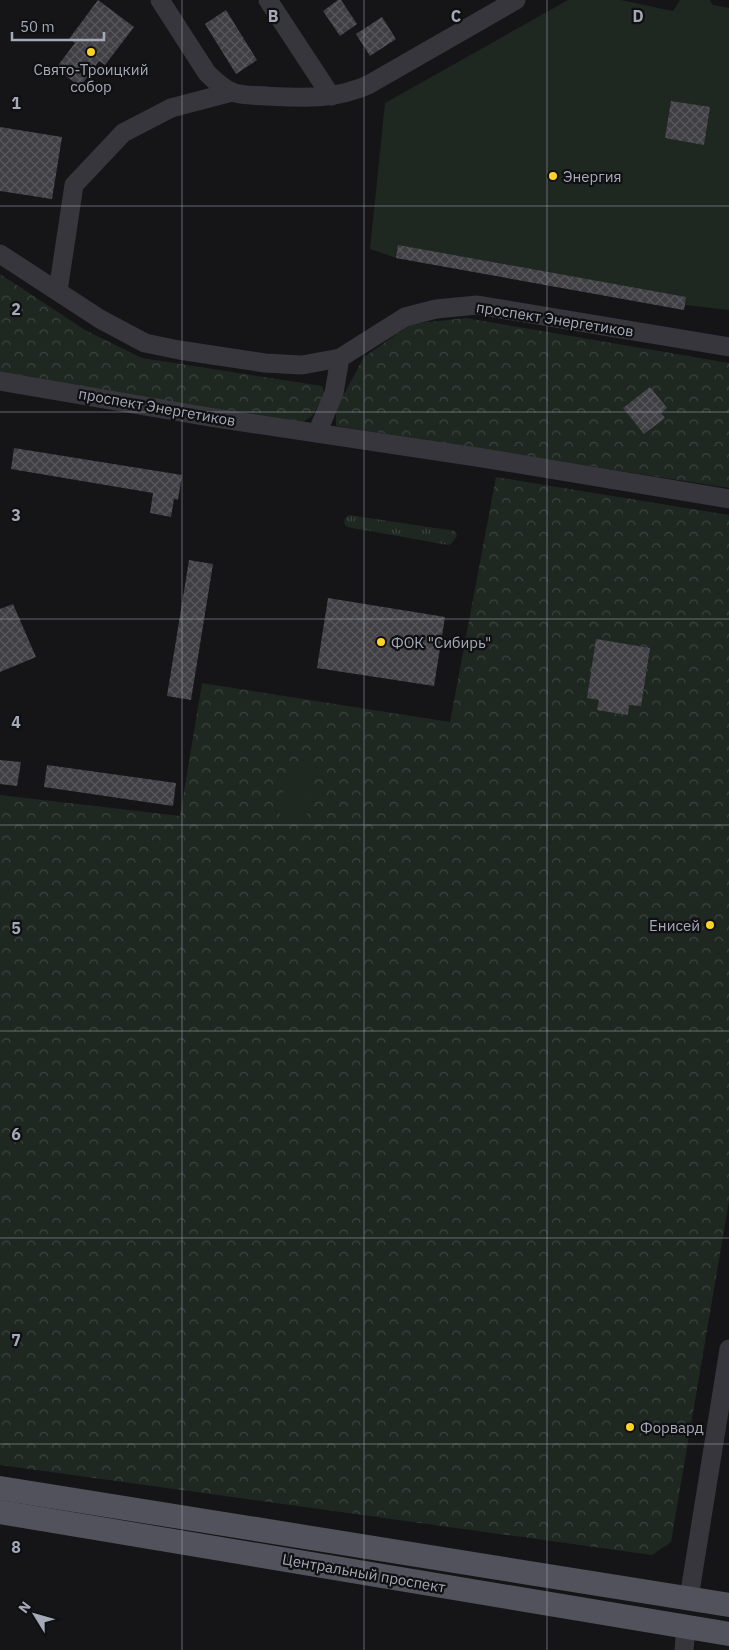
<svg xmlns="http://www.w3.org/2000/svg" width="729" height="1650" viewBox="0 0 729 1650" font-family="'IBM Plex Sans',sans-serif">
	<defs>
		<pattern id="grass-tufts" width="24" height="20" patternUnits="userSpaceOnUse" patternTransform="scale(1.25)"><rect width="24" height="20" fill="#1f2721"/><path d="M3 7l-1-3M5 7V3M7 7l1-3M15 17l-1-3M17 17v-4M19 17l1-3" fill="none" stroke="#3d443f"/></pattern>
		<pattern id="forest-crowns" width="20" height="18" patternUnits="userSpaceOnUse" patternTransform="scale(1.25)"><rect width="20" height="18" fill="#1f2721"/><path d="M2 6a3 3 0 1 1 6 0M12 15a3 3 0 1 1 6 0" fill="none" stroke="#3d443f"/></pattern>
		<pattern id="building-cross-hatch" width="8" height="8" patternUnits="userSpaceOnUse" patternTransform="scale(1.25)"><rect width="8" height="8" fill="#3f3f44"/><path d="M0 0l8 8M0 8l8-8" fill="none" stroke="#58585d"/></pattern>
	</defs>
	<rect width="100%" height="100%" fill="#151517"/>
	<!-- grass -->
	<polygon fill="url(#grass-tufts)" points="349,515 455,531 457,536 452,543 448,545 347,527 344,523 345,518"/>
	<!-- forest -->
	<g fill="url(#forest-crowns)">
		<polygon points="0,274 85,330 142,358 322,386 325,395 312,416 301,423 0,376"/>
		<polygon points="466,318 729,363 729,488 336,426 336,409 364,357 411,324"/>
		<polygon points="496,477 729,515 729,1201 671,1542 652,1555 0,1465 0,795 180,816 202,683 450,722"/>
	</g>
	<!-- pitch -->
	<g fill="#1f2721">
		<polygon points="568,0 621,0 673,11 680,0 710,0 713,5 729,8 729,310 685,305 684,310 396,258 370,249 385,103"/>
		<polygon points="287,765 314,769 306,823 279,819"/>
	</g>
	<!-- building -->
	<g fill="url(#building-cross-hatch)">
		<polygon points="98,0 134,27 105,65 99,61 80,87 56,68 75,43 69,39"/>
		<polygon points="338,0 341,0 357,24 340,36 323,11"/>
		<polygon points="226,10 257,60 236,74 205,24"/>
		<polygon points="382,17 396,39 370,56 356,34"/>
		<polygon points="671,101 710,107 704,145 665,138"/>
		<polygon points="0,127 62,137 52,199 0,191"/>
		<polygon points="398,245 686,297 684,310 396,258"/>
		<polygon points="650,387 667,408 661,413 665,418 644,434 623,408"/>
		<polygon points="14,448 182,475 178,500 174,499 171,517 150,513 153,493 11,469"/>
		<polygon points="189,560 213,564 191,700 167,696"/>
		<polygon points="328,598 445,617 434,686 317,668"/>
		<polygon points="13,604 36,657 0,672 0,609"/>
		<polygon points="596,639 650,648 641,706 629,705 628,715 597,710 599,700 587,698"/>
		<polygon points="0,760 21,762 17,786 0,784"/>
		<polygon points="47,765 176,783 173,806 44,787"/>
	</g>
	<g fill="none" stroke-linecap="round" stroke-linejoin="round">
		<!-- minor -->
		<g stroke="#36363c" stroke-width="19">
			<path d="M160,0l47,73c7,7 15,15 25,19 10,4 23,3 34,4 37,2 68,4 102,-11l148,-85"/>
			<polyline points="268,0 331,96"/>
			<polyline points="0,254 100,319 145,343 179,350 265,363 302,365 340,358 405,317 436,309 477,305 729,347"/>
			<polyline points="58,291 74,185 123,133 171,108 232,92"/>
			<polyline points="0,381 209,417 483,458 729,499"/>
			<polyline points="317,433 334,393 340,358"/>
			<polyline points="689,1598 729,1349"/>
			<polyline points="684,1650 686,1627"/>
		</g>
		<!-- major -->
		<g stroke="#51525c" stroke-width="24">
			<polyline points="0,1488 729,1605"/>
			<polyline points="0,1512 729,1634"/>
		</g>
	</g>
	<!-- grid -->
	<path fill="none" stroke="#a6a9b8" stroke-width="1" stroke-opacity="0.55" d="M182,0v1650M364,0v1650M547,0v1650M0,206h729M0,412h729M0,619h729M0,825h729M0,1031h729M0,1238h729M0,1444h729"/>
	<!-- markers -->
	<g fill="#ffd325" stroke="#101012" stroke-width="2">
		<circle cx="91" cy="52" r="5"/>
		<circle cx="553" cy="176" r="5"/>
		<circle cx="381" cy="642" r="5"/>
		<circle cx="710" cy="925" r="5"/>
		<circle cx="630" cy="1427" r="5"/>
	</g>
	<g text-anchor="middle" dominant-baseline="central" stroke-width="4.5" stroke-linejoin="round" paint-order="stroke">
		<!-- poi labels -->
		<g font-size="15" fill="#a6a9b8" stroke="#101012" text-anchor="start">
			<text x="91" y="69" text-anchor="middle">Свято-Троицкий<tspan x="91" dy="17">собор</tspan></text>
			<text x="563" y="176">Энергия</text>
			<text x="391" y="642">ФОК "Сибирь"</text>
			<text x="700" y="925" text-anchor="end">Енисей</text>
			<text x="640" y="1427">Форвард</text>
		</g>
		<!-- street labels -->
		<g font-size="15" fill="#a6a9b8" stroke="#101012">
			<text transform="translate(555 319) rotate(9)">проспект Энергетиков</text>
			<text transform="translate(157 407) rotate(10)">проспект Энергетиков</text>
			<text transform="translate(364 1573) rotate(10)">Центральный проспект</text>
		</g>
	</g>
	<g font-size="16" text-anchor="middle" font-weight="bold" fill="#a6a9b8" stroke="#101012" stroke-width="4.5" stroke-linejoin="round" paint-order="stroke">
		<text x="273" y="22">B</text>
		<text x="456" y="22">C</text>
		<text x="638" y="22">D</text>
		<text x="16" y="109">1</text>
		<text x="16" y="315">2</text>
		<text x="16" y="521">3</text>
		<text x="16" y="728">4</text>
		<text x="16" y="934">5</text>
		<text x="16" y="1140">6</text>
		<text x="16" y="1346">7</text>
		<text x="16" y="1553">8</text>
	</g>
	<!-- north arrow -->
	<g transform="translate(35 1615) rotate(307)" stroke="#101012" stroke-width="4" paint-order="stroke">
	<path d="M0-4L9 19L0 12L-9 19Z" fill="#a6a9b8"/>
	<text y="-8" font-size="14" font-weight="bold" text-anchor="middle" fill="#a6a9b8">N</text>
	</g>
	<!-- scale -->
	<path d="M12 32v8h92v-8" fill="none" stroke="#a6a9b8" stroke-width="2.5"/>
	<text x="20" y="32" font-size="15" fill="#a6a9b8" stroke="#101012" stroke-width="4" paint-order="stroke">50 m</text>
</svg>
